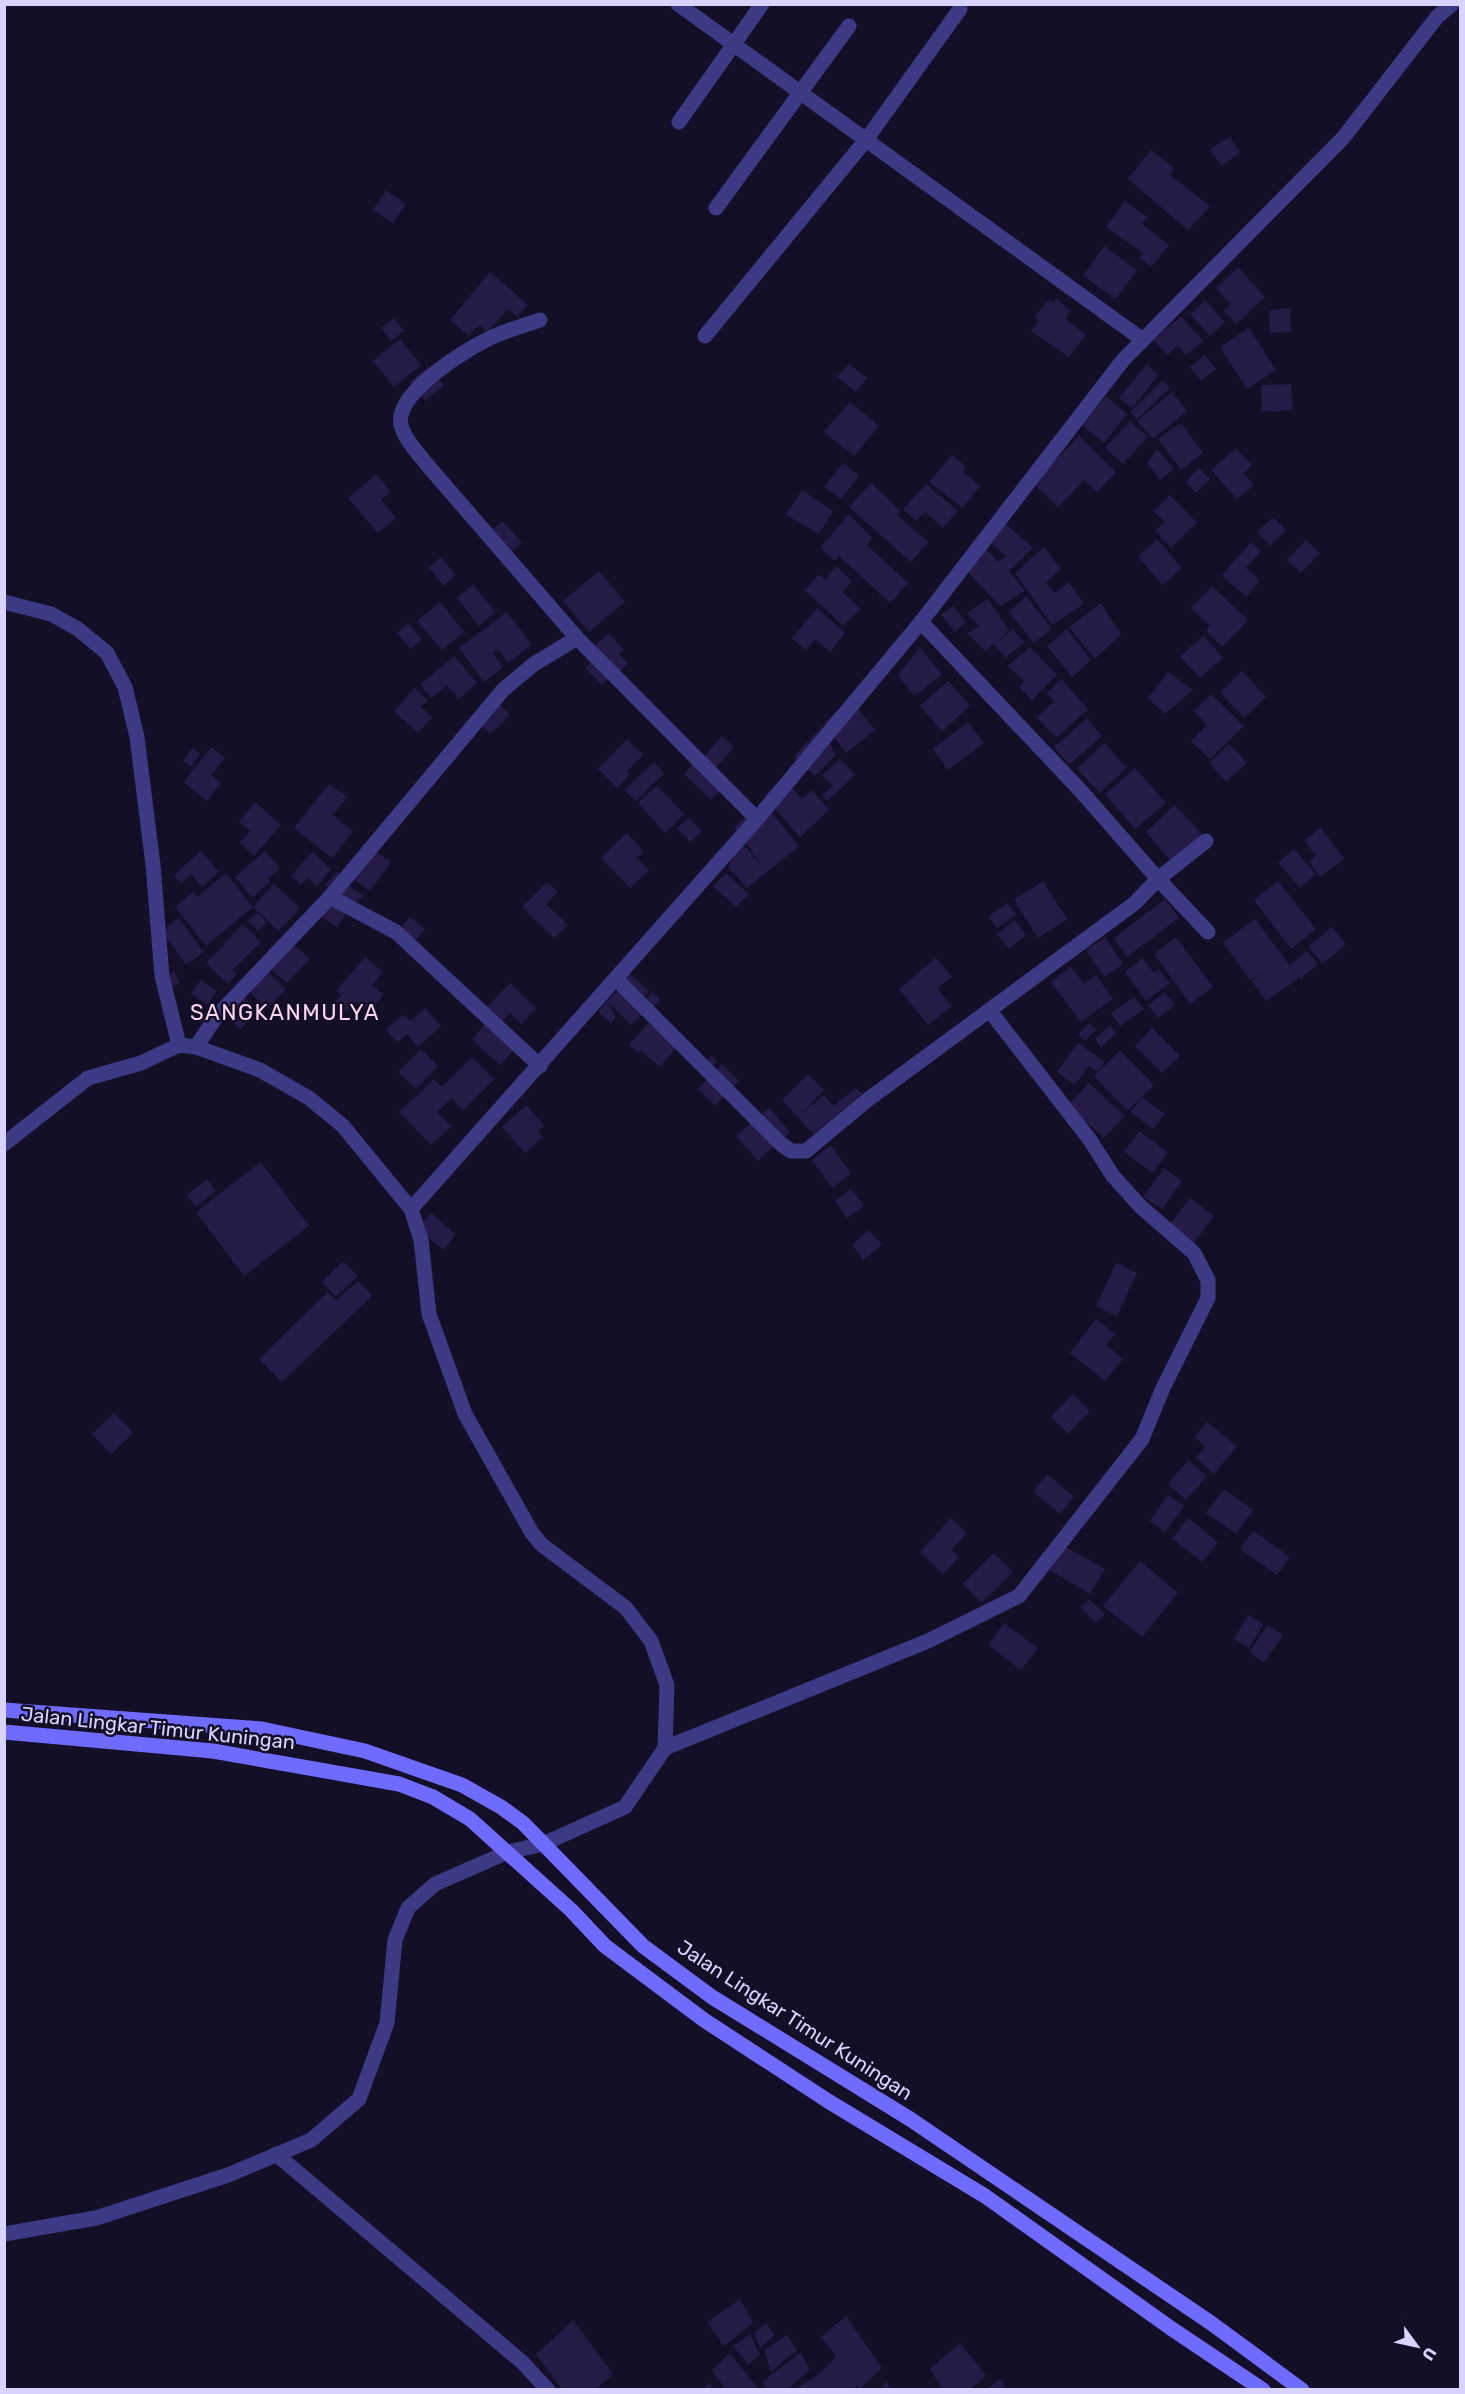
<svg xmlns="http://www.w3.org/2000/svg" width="1465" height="2394" viewBox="0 0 1465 2394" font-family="Rubik,sans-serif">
	<rect width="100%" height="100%" fill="#130f26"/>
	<!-- building -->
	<g fill="#241b47">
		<polygon points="1230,137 1240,153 1221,166 1210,149"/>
		<polygon points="1151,150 1174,168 1170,175 1210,206 1188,230 1128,179"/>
		<polygon points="386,190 406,204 393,223 373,210"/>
		<polygon points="1125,201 1147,217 1142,224 1169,245 1151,267 1139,258 1143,253 1106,227"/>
		<polygon points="1104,246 1137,270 1116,299 1083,276"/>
		<polygon points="1238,267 1265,297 1236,324 1224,311 1231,305 1216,288"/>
		<polygon points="490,272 528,305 517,317 508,309 487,332 479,325 469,336 450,320"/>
		<polygon points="1056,298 1070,311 1066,319 1086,335 1069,357 1031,331 1039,321 1035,317 1048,300 1054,303"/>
		<polygon points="1205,300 1225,322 1210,336 1190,314"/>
		<polygon points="1290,308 1291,332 1270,333 1269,310"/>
		<polygon points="1181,316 1203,341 1186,355 1178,346 1167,355 1154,340"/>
		<polygon points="394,318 404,331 391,341 381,328"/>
		<polygon points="1249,328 1276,370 1247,389 1220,347"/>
		<polygon points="400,339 421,365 394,387 373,361"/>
		<polygon points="1205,355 1216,369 1201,381 1190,367"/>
		<polygon points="849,364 867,378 856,392 837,377"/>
		<polygon points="1147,364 1159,375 1132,408 1119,398"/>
		<polygon points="428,367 444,385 425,401 409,383"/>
		<polygon points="1163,380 1170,388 1137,419 1130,412"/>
		<polygon points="1291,384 1293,410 1262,412 1261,385"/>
		<polygon points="1172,392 1187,411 1153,439 1137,421"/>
		<polygon points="1106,396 1127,414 1104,443 1082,425"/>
		<polygon points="850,402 879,426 854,456 824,432"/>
		<polygon points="1130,421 1148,437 1123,464 1105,448"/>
		<polygon points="1181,423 1203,453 1181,470 1158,439"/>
		<polygon points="1079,436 1116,472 1097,492 1084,480 1058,507 1033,483"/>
		<polygon points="1236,448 1252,465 1243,473 1254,485 1237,499 1211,470"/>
		<polygon points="1157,449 1174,469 1160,480 1147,463"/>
		<polygon points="952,455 966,467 963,472 980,486 963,508 929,482"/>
		<polygon points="843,463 859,476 841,499 824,487"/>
		<polygon points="1199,468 1210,479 1196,493 1186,482"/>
		<polygon points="376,474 391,492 381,500 396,518 378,533 348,498"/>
		<polygon points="871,483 900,511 897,515 928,542 911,562 849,507"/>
		<polygon points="926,484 958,511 943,528 925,512 916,521 903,509"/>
		<polygon points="802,490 833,511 819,534 786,515"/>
		<polygon points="1170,495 1197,523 1171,548 1155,531 1165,522 1154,511"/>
		<polygon points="849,514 872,538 867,545 908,583 890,603 839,556 835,561 820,548"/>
		<polygon points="1273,517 1286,530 1270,546 1257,532"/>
		<polygon points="502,521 522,542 510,554 490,532"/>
		<polygon points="1004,522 1033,548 1009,571 1025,591 1000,606 965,569 984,547 998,562 1006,556 989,541"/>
		<polygon points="1157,539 1182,568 1163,585 1138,557"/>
		<polygon points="1306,540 1320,553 1301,573 1287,560"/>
		<polygon points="1251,542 1261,551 1246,568 1260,580 1246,597 1222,575"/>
		<polygon points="1044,547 1061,569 1046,582 1055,593 1069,582 1084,604 1052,625 1015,573"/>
		<polygon points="441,557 456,575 444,586 429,568"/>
		<polygon points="836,566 852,581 843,592 861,609 843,626 805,590 818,575 826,579"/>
		<polygon points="599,571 625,602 589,632 563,601"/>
		<polygon points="473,584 495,612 479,626 457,598"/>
		<polygon points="1212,586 1248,620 1222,647 1206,631 1210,626 1191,608"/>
		<polygon points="1026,596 1052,629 1034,643 1009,612"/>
		<polygon points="988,599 1009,630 997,642 1013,629 1024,643 1005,658 994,644 985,651 967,633 979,627 967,613"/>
		<polygon points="440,602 464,632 442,650 417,621"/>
		<polygon points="1101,603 1121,635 1095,659 1069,627"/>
		<polygon points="953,606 966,622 955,632 941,615"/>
		<polygon points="817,608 845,633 830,652 815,639 806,650 792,638"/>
		<polygon points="507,612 532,645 508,663 498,649 493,653 503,667 484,682 459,648"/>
		<polygon points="408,623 422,639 411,649 397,633"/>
		<polygon points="1067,629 1091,660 1072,677 1047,646"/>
		<polygon points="609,633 624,650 619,654 628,664 616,675 592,648"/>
		<polygon points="1204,636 1223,658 1200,678 1180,656"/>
		<polygon points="920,647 942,675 914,696 898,675"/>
		<polygon points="1030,647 1057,675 1032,700 1019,687 1024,681 1008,666"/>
		<polygon points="454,656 477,683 459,699 447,685 432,698 420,685"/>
		<polygon points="592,661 610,678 602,685 585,668"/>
		<polygon points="1242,671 1266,697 1244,718 1220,692"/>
		<polygon points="1168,672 1193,690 1165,714 1148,698"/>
		<polygon points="1061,679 1088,709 1056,738 1037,717 1054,702 1047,693"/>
		<polygon points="948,681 970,706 942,731 920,706"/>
		<polygon points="415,688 428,700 421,707 432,717 418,733 394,711"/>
		<polygon points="1211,694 1244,726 1210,759 1191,741 1207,725 1194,711"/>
		<polygon points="850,699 875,730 846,753 824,723"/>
		<polygon points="498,703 510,715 490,734 479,722"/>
		<polygon points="1087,718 1102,736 1069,765 1054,747"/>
		<polygon points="968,722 984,743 948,770 933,749"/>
		<polygon points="822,727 836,755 815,776 794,756"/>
		<polygon points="722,736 734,747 715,769 703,758"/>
		<polygon points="627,739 643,755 627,771 630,774 617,788 598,769"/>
		<polygon points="1104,743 1127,768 1100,793 1077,769"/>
		<polygon points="1229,744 1247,763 1226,782 1209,763"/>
		<polygon points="211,747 225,758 211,775 221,783 207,801 184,782"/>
		<polygon points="192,748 200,754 191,767 183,761"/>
		<polygon points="840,759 855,775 827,801 822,795 832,786 822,775"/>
		<polygon points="654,762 664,773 636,801 625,790"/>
		<polygon points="694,763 721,789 711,800 684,774"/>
		<polygon points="1135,768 1166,803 1135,829 1105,794"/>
		<polygon points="784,778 802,799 812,790 829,810 800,837 764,796"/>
		<polygon points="329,784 347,797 333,815 353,831 332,858 294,828"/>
		<polygon points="657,785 684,814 665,833 638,803"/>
		<polygon points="255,802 281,825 254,856 240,843 250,831 239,822"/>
		<polygon points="764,803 799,846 747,888 728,867 742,843 764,868 734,827"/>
		<polygon points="1175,805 1202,834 1172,862 1146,832"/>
		<polygon points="689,817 702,831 690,842 677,828"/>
		<polygon points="1321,828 1344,859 1320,877 1309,861 1316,856 1304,840"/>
		<polygon points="627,833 644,852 637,858 649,870 630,888 601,858"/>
		<polygon points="1294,849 1316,874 1300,888 1278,862"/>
		<polygon points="374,850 391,862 370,891 353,879"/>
		<polygon points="201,851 219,872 202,887 191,874 181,884 174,875"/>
		<polygon points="265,851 280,868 269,878 270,882 252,898 235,877"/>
		<polygon points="312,852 331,869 317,886 307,878 301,885 291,876"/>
		<polygon points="337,872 341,876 329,889 325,885"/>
		<polygon points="226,873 253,907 206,946 175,907 193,892 197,897"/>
		<polygon points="726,873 749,894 736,907 713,886"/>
		<polygon points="1043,881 1067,919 1038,938 1014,900"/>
		<polygon points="1278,881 1316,929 1291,949 1254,900"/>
		<polygon points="547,882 558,892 546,904 568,925 554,938 522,907"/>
		<polygon points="274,884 300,908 279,931 253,907"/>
		<polygon points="347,885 364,896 353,904 340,895"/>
		<polygon points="1165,899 1179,918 1127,957 1114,938"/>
		<polygon points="330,902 347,913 337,927 321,916"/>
		<polygon points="1008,903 1016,915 997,928 989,916"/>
		<polygon points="257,912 267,923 258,931 248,921"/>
		<polygon points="410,917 425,929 414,942 399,930"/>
		<polygon points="179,918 204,952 186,965 162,931"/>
		<polygon points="1255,919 1299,978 1266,1001 1252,981 1262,973 1250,980 1223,942"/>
		<polygon points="1015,920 1026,935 1009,949 997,934"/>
		<polygon points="243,924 261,942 233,970 237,974 228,984 206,963"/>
		<polygon points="1332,927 1346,944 1323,964 1308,947"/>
		<polygon points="1105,937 1123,964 1104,977 1086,950"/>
		<polygon points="1176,937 1213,987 1190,1004 1154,954"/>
		<polygon points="293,944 310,959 287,983 270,968"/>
		<polygon points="1307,951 1318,964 1300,979 1290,965"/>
		<polygon points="365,957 383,972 372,985 384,995 369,1012 356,1001 347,1012 335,1002 341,995 336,991"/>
		<polygon points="936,958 952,977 937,988 952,1006 928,1025 899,989"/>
		<polygon points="1143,958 1154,973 1159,969 1170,983 1146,1001 1125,972"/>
		<polygon points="1071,966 1084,984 1096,975 1113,999 1081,1022 1051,982"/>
		<polygon points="174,971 180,983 172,986 167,977"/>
		<polygon points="268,972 286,989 267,1009 249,991"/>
		<polygon points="629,973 649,991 642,999 622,981"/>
		<polygon points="201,980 217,991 207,1005 191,993"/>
		<polygon points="510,983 536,1008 521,1024 510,1013 501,1022 486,1008"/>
		<polygon points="619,989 643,1014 631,1025 607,1001"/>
		<polygon points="652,992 660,999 653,1009 644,1002"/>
		<polygon points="1165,992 1175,1005 1158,1018 1148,1005"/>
		<polygon points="244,997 258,1011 240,1029 226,1014"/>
		<polygon points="1134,997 1144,1009 1120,1026 1111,1013"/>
		<polygon points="607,1001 616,1017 611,1023 598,1011"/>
		<polygon points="425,1008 441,1026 418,1047 407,1034 398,1042 386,1030 402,1015 411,1021"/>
		<polygon points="487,1022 516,1047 500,1065 472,1040"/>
		<polygon points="648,1023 676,1047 660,1067 640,1050 638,1053 629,1045"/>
		<polygon points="1089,1023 1096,1029 1085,1041 1078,1035"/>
		<polygon points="1110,1025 1116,1033 1101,1047 1095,1039"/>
		<polygon points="1152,1028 1180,1056 1162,1073 1135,1046"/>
		<polygon points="1078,1043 1105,1062 1097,1072 1089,1066 1075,1085 1057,1072"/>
		<polygon points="421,1049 438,1066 416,1089 398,1072"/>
		<polygon points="1120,1051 1154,1085 1127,1111 1094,1076"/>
		<polygon points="712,1056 717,1061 703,1076 698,1070"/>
		<polygon points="472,1057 494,1079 463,1111 452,1098 437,1112 451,1126 431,1145 399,1112 434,1079 442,1087"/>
		<polygon points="722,1064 739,1081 715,1106 698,1089"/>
		<polygon points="808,1074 824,1090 801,1114 824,1095 833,1106 856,1088 862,1094 813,1134 782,1100"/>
		<polygon points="1089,1083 1125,1116 1104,1138 1068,1105"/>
		<polygon points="1142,1097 1165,1114 1153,1129 1131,1112"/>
		<polygon points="526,1105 544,1125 538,1131 543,1137 525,1153 502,1127"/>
		<polygon points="769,1108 790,1132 758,1161 736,1136"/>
		<polygon points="1139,1131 1168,1152 1153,1173 1124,1152"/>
		<polygon points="831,1145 851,1174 832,1188 812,1160"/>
		<polygon points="261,1162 309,1226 244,1276 196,1212"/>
		<polygon points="1164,1168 1182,1181 1162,1209 1143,1197"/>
		<polygon points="207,1179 216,1191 196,1207 187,1195"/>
		<polygon points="851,1189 864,1206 847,1218 835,1201"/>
		<polygon points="1190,1198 1214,1216 1193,1244 1169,1226"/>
		<polygon points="431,1213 456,1235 443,1250 418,1228"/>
		<polygon points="869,1230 882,1245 863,1260 852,1244"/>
		<polygon points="343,1261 358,1276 336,1297 322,1282"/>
		<polygon points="1116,1263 1137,1273 1117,1316 1096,1306"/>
		<polygon points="358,1281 372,1296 282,1382 259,1359 328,1292 336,1300"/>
		<polygon points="1096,1319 1115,1334 1106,1345 1123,1359 1105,1381 1070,1353"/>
		<polygon points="1073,1394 1090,1411 1068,1434 1051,1417"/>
		<polygon points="114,1413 133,1433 111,1454 92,1434"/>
		<polygon points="1207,1422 1237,1446 1214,1474 1196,1458 1205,1446 1195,1437"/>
		<polygon points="1188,1460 1207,1476 1186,1500 1168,1484"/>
		<polygon points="1047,1474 1074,1497 1060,1514 1033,1492"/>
		<polygon points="1224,1489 1253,1510 1236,1534 1206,1513"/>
		<polygon points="1168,1495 1184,1506 1165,1532 1150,1521"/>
		<polygon points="951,1518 967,1533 952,1549 959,1557 943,1574 920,1552"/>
		<polygon points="1188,1518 1218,1542 1203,1562 1172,1539"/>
		<polygon points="1253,1531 1290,1557 1277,1575 1240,1549"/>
		<polygon points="1064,1546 1105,1569 1090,1594 1050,1570"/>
		<polygon points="994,1553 1013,1572 981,1603 963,1584"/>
		<polygon points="1140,1561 1178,1593 1142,1637 1103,1606"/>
		<polygon points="1089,1599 1105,1614 1096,1623 1080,1608"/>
		<polygon points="1248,1615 1263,1624 1249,1648 1234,1639"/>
		<polygon points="1004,1623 1038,1648 1021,1670 988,1645"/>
		<polygon points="1268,1625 1283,1635 1264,1663 1249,1652"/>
		<polygon points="740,2299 753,2323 724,2346 707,2322"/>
		<polygon points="846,2316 882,2368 860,2389 857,2385 853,2390 793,2390 817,2376 836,2356 821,2337"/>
		<polygon points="573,2320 613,2374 595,2390 563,2390 536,2355"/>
		<polygon points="766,2323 775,2335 760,2348 754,2333"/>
		<polygon points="750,2334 760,2355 748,2365 733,2346"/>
		<polygon points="787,2335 797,2350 771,2372 764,2350"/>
		<polygon points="960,2343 986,2375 970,2390 943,2390 930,2369"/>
		<polygon points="801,2352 810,2370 786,2390 768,2390 762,2382"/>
		<polygon points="730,2353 759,2390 726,2390 712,2370"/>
		<polygon points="1000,2379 1007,2390 986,2390"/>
		<polygon points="886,2382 892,2390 880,2390"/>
		<polygon points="709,2383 714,2390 702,2390"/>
	</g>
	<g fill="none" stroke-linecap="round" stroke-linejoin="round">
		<!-- street -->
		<g stroke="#3d3a85" stroke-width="15">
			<polyline points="678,4 1143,340"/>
			<polyline points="679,122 762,4"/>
			<polyline points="716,208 849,26"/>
			<path d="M540,320c-14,5 -29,9 -43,15 -25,10 -104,58 -96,90 4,16 19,30 28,42l148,171"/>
			<polyline points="705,336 866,140 960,9"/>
			<polyline points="4,602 51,614 78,629 107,653 125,687 137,737 153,865 162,976 179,1045"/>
			<polyline points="1206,841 1158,879 1208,932"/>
			<polyline points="330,897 396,932 540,1066"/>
			<polyline points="617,980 781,1144 791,1151 806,1151 866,1101 1135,903 1158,879 1080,790 921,622"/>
			<polyline points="196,1047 216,1017 330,897 503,690 534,664 577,638 757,819"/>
			<polyline points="4,1144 88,1078 141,1063 179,1045 196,1047 260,1070 309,1098 343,1126 411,1209"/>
			<polyline points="665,1748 928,1641 1019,1596 1142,1439 1163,1388 1208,1298 1208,1280 1194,1253 1140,1206 1113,1176 1090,1140 990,1011"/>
			<polyline points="276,2154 522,2362 548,2390"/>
			<polyline points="4,2234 96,2218 228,2175 311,2140 359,2099 387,2023 395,1940 408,1908 435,1884 508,1852 543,1844 625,1807 665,1748 667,1685 651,1641 626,1608 542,1545 532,1533 465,1414 429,1314 421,1240 411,1209 757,819 921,622 1123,360 1343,138 1437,17 1452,4"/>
		</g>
		<!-- secondary -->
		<g stroke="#6f6bff" stroke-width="15">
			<polyline points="4,1710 262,1729 365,1751 462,1785 501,1807 523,1823 643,1946 712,1997 910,2119 1211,2323 1302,2390"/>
			<polyline points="4,1732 213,1751 399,1784 433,1797 470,1819 571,1910 605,1946 704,2020 828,2101 985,2196 1172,2329 1263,2390"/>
		</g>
	</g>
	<g text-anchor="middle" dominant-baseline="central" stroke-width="5" stroke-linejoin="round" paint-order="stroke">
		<!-- street labels -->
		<g font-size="20" fill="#d9d4ff" stroke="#130f26">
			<text transform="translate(158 1728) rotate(6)">Jalan Lingkar Timur Kuningan</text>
			<text transform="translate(795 2020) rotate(33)">Jalan Lingkar Timur Kuningan</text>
		</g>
		<!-- quarter labels -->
		<g font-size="22" letter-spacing="1.5" fill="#ffd6f0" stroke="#130f26">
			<text x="285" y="1012">SANGKANMULYA</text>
		</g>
	</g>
	<!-- border -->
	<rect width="1465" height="2394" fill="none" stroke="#d9d4ff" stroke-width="12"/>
	<!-- north arrow -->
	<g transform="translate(1417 2346) rotate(123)" stroke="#130f26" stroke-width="4.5" paint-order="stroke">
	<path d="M0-4.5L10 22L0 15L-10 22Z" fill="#d9d4ff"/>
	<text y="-9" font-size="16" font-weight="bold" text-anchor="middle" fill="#d9d4ff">U</text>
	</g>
</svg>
